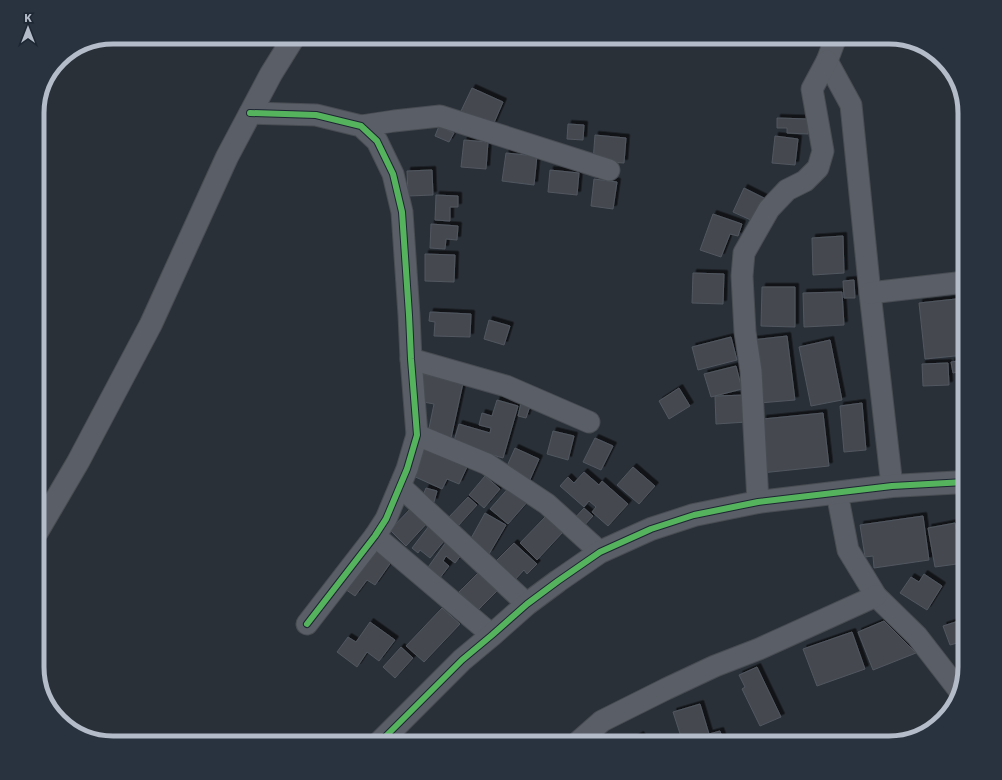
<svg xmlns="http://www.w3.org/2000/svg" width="1002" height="780" viewBox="0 0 1002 780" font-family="'Work Sans',sans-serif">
	<defs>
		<filter id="shadow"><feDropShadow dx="3.5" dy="-3.5" stdDeviation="0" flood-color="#0009"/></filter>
	</defs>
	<rect width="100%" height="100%" fill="#2a3038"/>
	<!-- building -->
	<g fill="#444950" stroke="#52575f" filter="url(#shadow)">
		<polygon points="472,88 503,102 493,125 461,111"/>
		<polygon points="777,118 809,119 808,134 787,133 787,128 777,128"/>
		<polygon points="568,124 584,125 583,140 567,139"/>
		<polygon points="439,126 454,133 449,142 435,136"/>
		<polygon points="595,135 626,138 624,163 593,161"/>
		<polygon points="775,136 798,139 795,165 772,163"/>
		<polygon points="464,140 488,142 486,169 461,167"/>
		<polygon points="506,153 537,156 534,185 502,181"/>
		<polygon points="432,170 433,195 408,196 407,171"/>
		<polygon points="550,170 579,173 577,195 548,192"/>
		<polygon points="594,179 617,182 613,209 591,206"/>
		<polygon points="744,188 764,198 753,221 733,212"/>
		<polygon points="436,195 458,196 458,207 450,207 450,221 435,220"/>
		<polygon points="713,214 742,224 738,236 730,234 721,257 700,250"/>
		<polygon points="431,224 458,226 457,240 446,239 445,249 430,248"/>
		<polygon points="843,236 844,273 813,275 812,238"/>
		<polygon points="425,254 455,255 454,282 425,281"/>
		<polygon points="693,273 724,274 723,304 692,303"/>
		<polygon points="854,280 855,298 844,298 843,281"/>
		<polygon points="762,287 795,287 795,327 761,326"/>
		<polygon points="842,292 844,325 804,327 803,293"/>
		<polygon points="965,298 965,355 925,359 919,303"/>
		<polygon points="430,312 471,314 470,337 434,336 435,322 429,321"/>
		<polygon points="489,320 510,326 504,345 484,339"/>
		<polygon points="787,336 795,400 759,403 752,340"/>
		<polygon points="731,337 737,360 698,370 692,347"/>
		<polygon points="830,340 842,400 811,406 799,347"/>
		<polygon points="965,360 965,370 953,373 951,362"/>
		<polygon points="948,363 949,385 923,386 922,364"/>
		<polygon points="736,366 742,389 711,397 704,374"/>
		<polygon points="419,373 463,383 451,438 428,433 434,404 418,401"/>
		<polygon points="679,388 690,406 669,419 659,401"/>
		<polygon points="746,395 747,422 716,424 715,396"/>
		<polygon points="497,400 518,406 503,458 453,444 459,424 490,433 491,428 479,425 482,413 492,416"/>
		<polygon points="521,403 530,406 526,418 518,416"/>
		<polygon points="862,403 866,450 844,452 840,406"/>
		<polygon points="823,413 829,466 761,473 757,436 765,435 763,419"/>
		<polygon points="553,431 574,436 568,460 547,454"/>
		<polygon points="595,438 613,446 601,470 583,462"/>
		<polygon points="424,447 467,467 459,484 447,479 442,489 411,475"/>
		<polygon points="515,448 539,459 528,484 504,473"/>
		<polygon points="633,467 655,486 639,504 617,485"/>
		<polygon points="584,472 599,485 602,481 628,504 608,526 592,512 596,507 589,501 584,507 560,486 568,477 574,483"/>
		<polygon points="485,476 500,489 484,508 469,495"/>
		<polygon points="511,485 529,500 508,524 490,509"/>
		<polygon points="426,488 437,491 434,502 422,498"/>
		<polygon points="468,497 477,505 458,526 449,517"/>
		<polygon points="413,506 429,521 406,546 390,530"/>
		<polygon points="584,508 593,516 581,529 572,521"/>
		<polygon points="485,513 506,525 489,554 469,542"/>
		<polygon points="546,516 563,532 537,560 520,543"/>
		<polygon points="923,516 929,560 874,568 873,556 865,557 860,525"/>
		<polygon points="432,522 449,535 430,558 420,550 418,553 412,548"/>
		<polygon points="955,523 956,529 965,527 965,570 964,563 935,567 928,528"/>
		<polygon points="449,538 465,550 455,563 446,556 443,561 449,566 439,579 426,570"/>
		<polygon points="373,543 394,558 375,585 367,580 355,596 342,587"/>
		<polygon points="514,543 537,564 527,574 524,570 513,582 494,563"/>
		<polygon points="480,571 499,589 478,610 459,592"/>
		<polygon points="924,574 942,586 927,610 900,593 911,577 919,582"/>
		<polygon points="442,608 460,624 424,662 406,646"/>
		<polygon points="965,619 965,641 950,645 943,626"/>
		<polygon points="884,621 916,653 873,670 858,632"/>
		<polygon points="370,622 395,640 379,661 367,652 357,667 337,652 348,637 356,642"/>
		<polygon points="852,632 865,669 817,686 803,649"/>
		<polygon points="401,647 413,658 395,678 383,667"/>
		<polygon points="757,667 781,717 760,726 742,689 745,687 739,675"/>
		<polygon points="700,704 709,734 720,731 724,743 683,743 673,712"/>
		<polygon points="640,735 645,743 626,743"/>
	</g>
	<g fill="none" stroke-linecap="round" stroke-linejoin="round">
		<defs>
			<g id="minor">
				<polyline points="836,37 827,61 851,105 870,293 892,486"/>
				<polyline points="250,113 316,115 361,126 377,141 393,174 402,212 409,315 411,359 417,435 407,469 386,519 375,536 307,624"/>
				<polyline points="361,126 394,121 440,116 609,170"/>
				<polyline points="870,293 965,282"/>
				<polyline points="411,359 506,386 589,422"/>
				<polyline points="417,435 487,464 547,504 600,552"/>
				<polyline points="400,486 527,604"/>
				<polyline points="837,493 848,550 876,596 917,636 958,689"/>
				<polyline points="758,502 751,371 745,332 742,276 744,253 769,209 787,190 805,181 818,168 823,151 812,89 827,61"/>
				<polyline points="375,536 492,635"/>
				<polyline points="577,743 602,721 666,689 715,666 759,649 876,596"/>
			</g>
			<g id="tertiary">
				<polyline points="37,532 78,462 151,324 227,157 271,74 294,37"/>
				<polyline points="379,743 462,660 492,635 527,604 558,581 600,552 651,529 694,515 758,502 892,486 965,482"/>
			</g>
		</defs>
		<!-- minor casing -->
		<use href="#minor" stroke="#484c53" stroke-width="23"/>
		<!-- tertiary casing -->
		<use href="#tertiary" stroke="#484c53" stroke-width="24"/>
		<!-- minor -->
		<use href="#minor" stroke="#5a5e66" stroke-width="21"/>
		<!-- tertiary -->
		<use href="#tertiary" stroke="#5a5e66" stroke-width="22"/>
		<defs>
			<g id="cycleway">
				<polyline points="250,113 316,115 361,126 377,141 393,174 402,212 409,315 411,359 417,435 407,469 386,519 375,536 307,624"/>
				<polyline points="379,743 462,660 492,635 527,604 558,581 600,552 651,529 694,515 758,502 892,486 965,482"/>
			</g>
		</defs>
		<!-- cycleway casing -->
		<use href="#cycleway" stroke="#1d2633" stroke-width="8"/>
		<!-- cycleway -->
		<use href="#cycleway" stroke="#56b35d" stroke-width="6"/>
	</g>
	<!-- crop -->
	<path d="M0 0H1002V780H0ZM113 44H889A69 69 0 0 1 958 113V667A69 69 0 0 1 889 736H113A69 69 0 0 1 44 667V113A69 69 0 0 1 113 44Z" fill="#29323f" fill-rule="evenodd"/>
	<path fill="none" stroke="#b4bcc9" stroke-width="5" d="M113 44H889A69 69 0 0 1 958 113V667A69 69 0 0 1 889 736H113A69 69 0 0 1 44 667V113A69 69 0 0 1 113 44Z"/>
	<!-- north arrow -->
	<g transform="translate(28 28)" stroke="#1d2633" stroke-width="3" paint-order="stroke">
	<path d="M0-3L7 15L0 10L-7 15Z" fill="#b4bcc9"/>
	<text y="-6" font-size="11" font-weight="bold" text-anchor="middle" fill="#b4bcc9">K</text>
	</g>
</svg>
